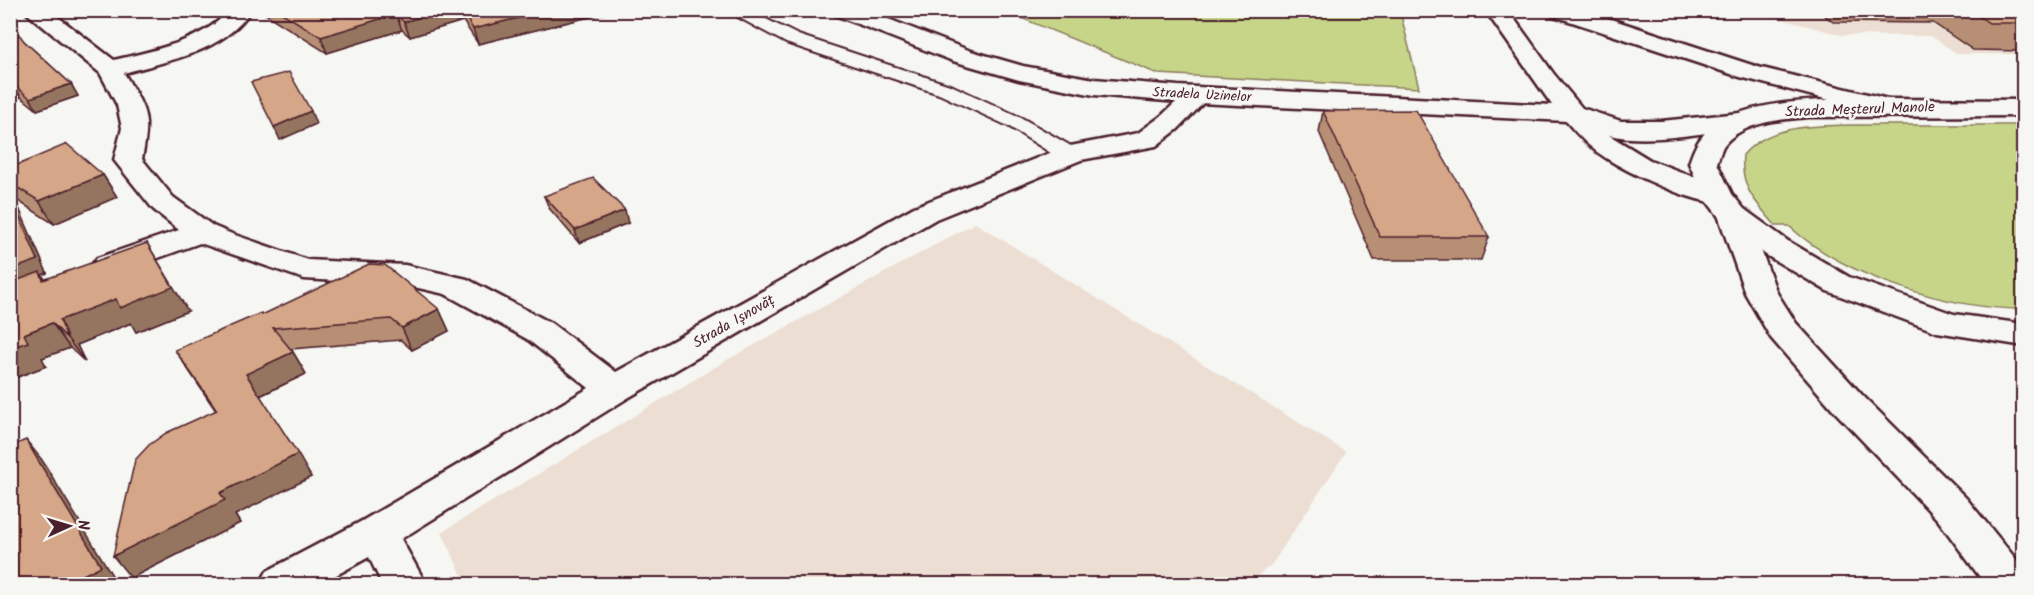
<svg xmlns="http://www.w3.org/2000/svg" width="2034" height="595" viewBox="0 0 2034 595" font-family="Kalam,sans-serif">
	<rect width="100%" height="100%" fill="#f6f6f2"/>
	<filter id="ink" filterUnits="userSpaceOnUse"><feTurbulence type="fractalNoise" baseFrequency=".0167" numOctaves="2"/><feDisplacementMap in="SourceGraphic" scale="12" xChannelSelector="R" yChannelSelector="G"/><feConvolveMatrix kernelMatrix="1 2 1 2 8 2 1 2 1" color-interpolation-filters="sRGB"/></filter>
	<g filter="url(#ink)">
		<!-- built -->
		<g fill="#ecded2">
			<polygon points="1750,11 2023,11 2023,54 1958,54 1931,36 1842,35"/>
			<polygon points="975,223 1346,452 1272,564 1247,584 466,584 442,532 727,360"/>
		</g>
		<!-- green -->
		<g fill="#c7d589" stroke="#887a5a" stroke-width="1.5">
			<polygon points="1004,11 1400,11 1419,88 1158,74"/>
			<path d="M1852,125h171v184c-73,0 -179,-32 -234,-83h-13c-20,-24 -36,-37 -33,-71 27,-31 71,-29 109,-30z"/>
		</g>
		<g fill="none" stroke-linecap="round" stroke-linejoin="round">
			<defs>
				<polygon id="lane" points="725,10 748,10 798,35 953,86 1022,118 1078,150 1081,155 1078,160 1070,161 1062,160 1008,126 939,94 786,43"/>
				<path id="street" d="M23,10h26l65,50c34,-8 94,-20 114,-50h23c-27,42 -81,50 -127,63 22,38 27,42 18,86l31,38 40,29 19,8 76,26 97,5 62,14 84,44 65,49 298,-165 151,-60 73,-14 22,-16 29,-27 9,-3 9,3 4,5 -33,34 -22,17 -75,14 -145,59 -310,180 -225,140 25,45h-44l-13,-27 -49,27h-60l7,-13 95,-50 227,-133 -62,-49 -82,-45 -40,-9 -101,-6 -104,-36 -81,29 -11,3 -11,-3 -5,-7 5,-7 82,-28 -26,-21 -39,-49 8,-32 -5,-23 -17,-32z"/>
				<g id="secondary">
					<path d="M832,10h33l106,41 52,15 71,13 84,7 374,19 -67,-95h23l45,63 29,35 39,13h40l79,-8 9,2 4,6 -4,6 -9,2c-40,4 -92,15 -131,6l41,25 78,30 5,6 -5,6c-25,7 -102,-30 -125,-46 -14,-9 -26,-22 -37,-35l-388,-19 -84,-7 -75,-15 -66,-19 -118,-46z"/>
					<polygon points="1548,10 1583,10 1758,67 1896,101 1900,107 1896,113 1887,115 1740,77 1551,15"/>
					<polygon points="1733,206 1744,209 1748,215 1777,293 1796,323 1863,396 1966,498 2024,569 2024,584 1985,584 1938,520 1837,414 1771,338 1745,293 1718,215 1722,209"/>
				</g>
				<path id="primary" d="M1887,99l137,1v16l-215,1c-27,2 -67,5 -85,28 -3,4 -5,13 -7,18l15,31 12,15 44,32 61,36 105,37 70,10v22l-87,-14 -110,-41 -61,-36 -44,-34 -19,-25 -14,-33c3,-8 6,-18 12,-25 32,-43 137,-38 186,-39z"/>
			</defs>
			<!-- lane casing -->
			<use href="#lane" stroke="#4a1f2b" stroke-width="4"/>
			<!-- street casing -->
			<use href="#street" stroke="#4a1f2b" stroke-width="5"/>
			<!-- secondary casing -->
			<use href="#secondary" stroke="#4a1f2b" stroke-width="5"/>
			<!-- primary casing -->
			<use href="#primary" stroke="#4a1f2b" stroke-width="5"/>
			<!-- lane -->
			<use href="#lane" fill="#f6f6f2" fill-rule="evenodd"/>
			<!-- street -->
			<use href="#street" fill="#f6f6f2" fill-rule="evenodd"/>
			<!-- secondary -->
			<use href="#secondary" fill="#f6f6f2" fill-rule="evenodd"/>
			<!-- primary -->
			<use href="#primary" fill="#f6f6f2" fill-rule="evenodd"/>
		</g>
		<!-- wall -->
		<g fill="#b78f74" stroke="#4a1f2b" stroke-width="1.5">
			<polygon points="259,10 618,10 478,44 463,21 410,37 402,30 327,53"/>
			<polygon points="1818,10 2024,10 2024,51 1973,50 1933,23 1833,22"/>
			<polygon points="24,41 71,84 78,96 37,110 21,97 10,100"/>
			<polygon points="1323,111 1489,237 1481,260 1374,260 1319,132"/>
			<polygon points="10,168 103,175 117,197 54,224 12,197 18,206 47,273 42,275 45,280 188,311 136,332 131,323 77,345 85,362 70,348 42,358 46,366 10,380"/>
			<polygon points="544,196 628,223 579,243 549,208"/>
			<polygon points="439,309 449,331 412,350 401,340 291,349 306,374 260,396 311,477 235,515 240,523 131,578 216,411 175,350 262,315"/>
		</g>
		<!-- shaded-wall -->
		<g fill="#95745e" stroke="#4a1f2b" stroke-width="1.5">
			<polygon points="443,10 460,10 463,21 410,37 404,22"/>
			<polygon points="551,10 618,10 478,44 473,29"/>
			<polygon points="396,14 402,30 327,53 321,37"/>
			<polygon points="71,84 78,96 37,110 30,98"/>
			<polygon points="14,85 21,97 10,100 10,86"/>
			<polygon points="311,111 316,124 280,140 274,127"/>
			<polygon points="103,175 117,197 54,224 39,201"/>
			<polygon points="10,194 18,206 47,273 42,275 57,296 10,287"/>
			<polygon points="625,210 628,223 579,243 575,230"/>
			<polygon points="147,243 188,311 136,332 131,323 77,345 85,362 67,338 60,320"/>
			<polygon points="439,309 449,331 412,350 402,328"/>
			<polygon points="52,323 70,348 42,358 46,366 10,380 10,348 24,334"/>
			<polygon points="293,352 306,374 259,396 246,374"/>
			<polygon points="26,440 42,460 118,585 63,585"/>
			<polygon points="298,454 311,477 235,515 240,523 131,578 113,556 220,493"/>
		</g>
		<!-- building -->
		<g fill="#d5a687" stroke="#4a1f2b" stroke-width="1.5">
			<polygon points="277,10 443,10 404,22 396,14 321,37"/>
			<polygon points="461,10 551,10 473,29"/>
			<polygon points="1970,10 2024,10 2024,23 1989,23"/>
			<polygon points="10,22 24,41 71,84 30,98 14,85 10,86"/>
			<polygon points="289,72 311,111 274,127 251,82"/>
			<polygon points="1416,110 1489,237 1380,237 1323,111"/>
			<polygon points="67,144 103,175 39,201 10,183 10,168"/>
			<polygon points="593,178 625,210 575,230 544,196"/>
			<polygon points="10,195 38,260 10,270"/>
			<polygon points="147,243 173,287 120,308 116,299 60,320 67,338 52,323 24,334 28,342 10,348 10,283 40,272 43,280"/>
			<polygon points="369,264 385,265 439,309 402,328 391,319 273,328 293,352 246,374 298,454 220,493 225,500 113,556 135,460 149,445 166,433 217,410 175,350 261,313 262,315"/>
			<polygon points="26,440 101,566 63,585 10,585 10,447"/>
		</g>
	</g>
	<g text-anchor="middle" dominant-baseline="central" stroke-width="5" stroke-linejoin="round" paint-order="stroke">
		<!-- far-street labels -->
		<g font-size="14" fill="#4a1f2b" stroke="#f6f6f2">
			<text transform="translate(1202 95) rotate(3)">Stradela Uzinelor</text>
		</g>
		<!-- street labels -->
		<g font-size="15" fill="#4a1f2b" stroke="#f6f6f2">
			<text transform="translate(1860 110) rotate(-2)">Strada Meșterul Manole</text>
			<text transform="translate(734 322) rotate(-30)">Strada Ișnovăț</text>
		</g>
	</g>
	<!-- margin -->
	<rect width="2034" height="595" fill="none" stroke="#f6f6f2" stroke-width="36"/>
	<rect x="18" y="18" width="1998" height="559" fill="none" stroke="#4a1f2b" stroke-width="2" filter="url(#ink)"/>
	<!-- north arrow -->
	<g transform="translate(69 526) rotate(86)" stroke="#f6f6f2" stroke-width="4.5" paint-order="stroke">
	<path d="M0-4.5L10 22L0 15L-10 22Z" fill="#4a1f2b"/>
	<text y="-9" font-size="16" font-weight="bold" text-anchor="middle" fill="#4a1f2b">N</text>
	</g>
</svg>
